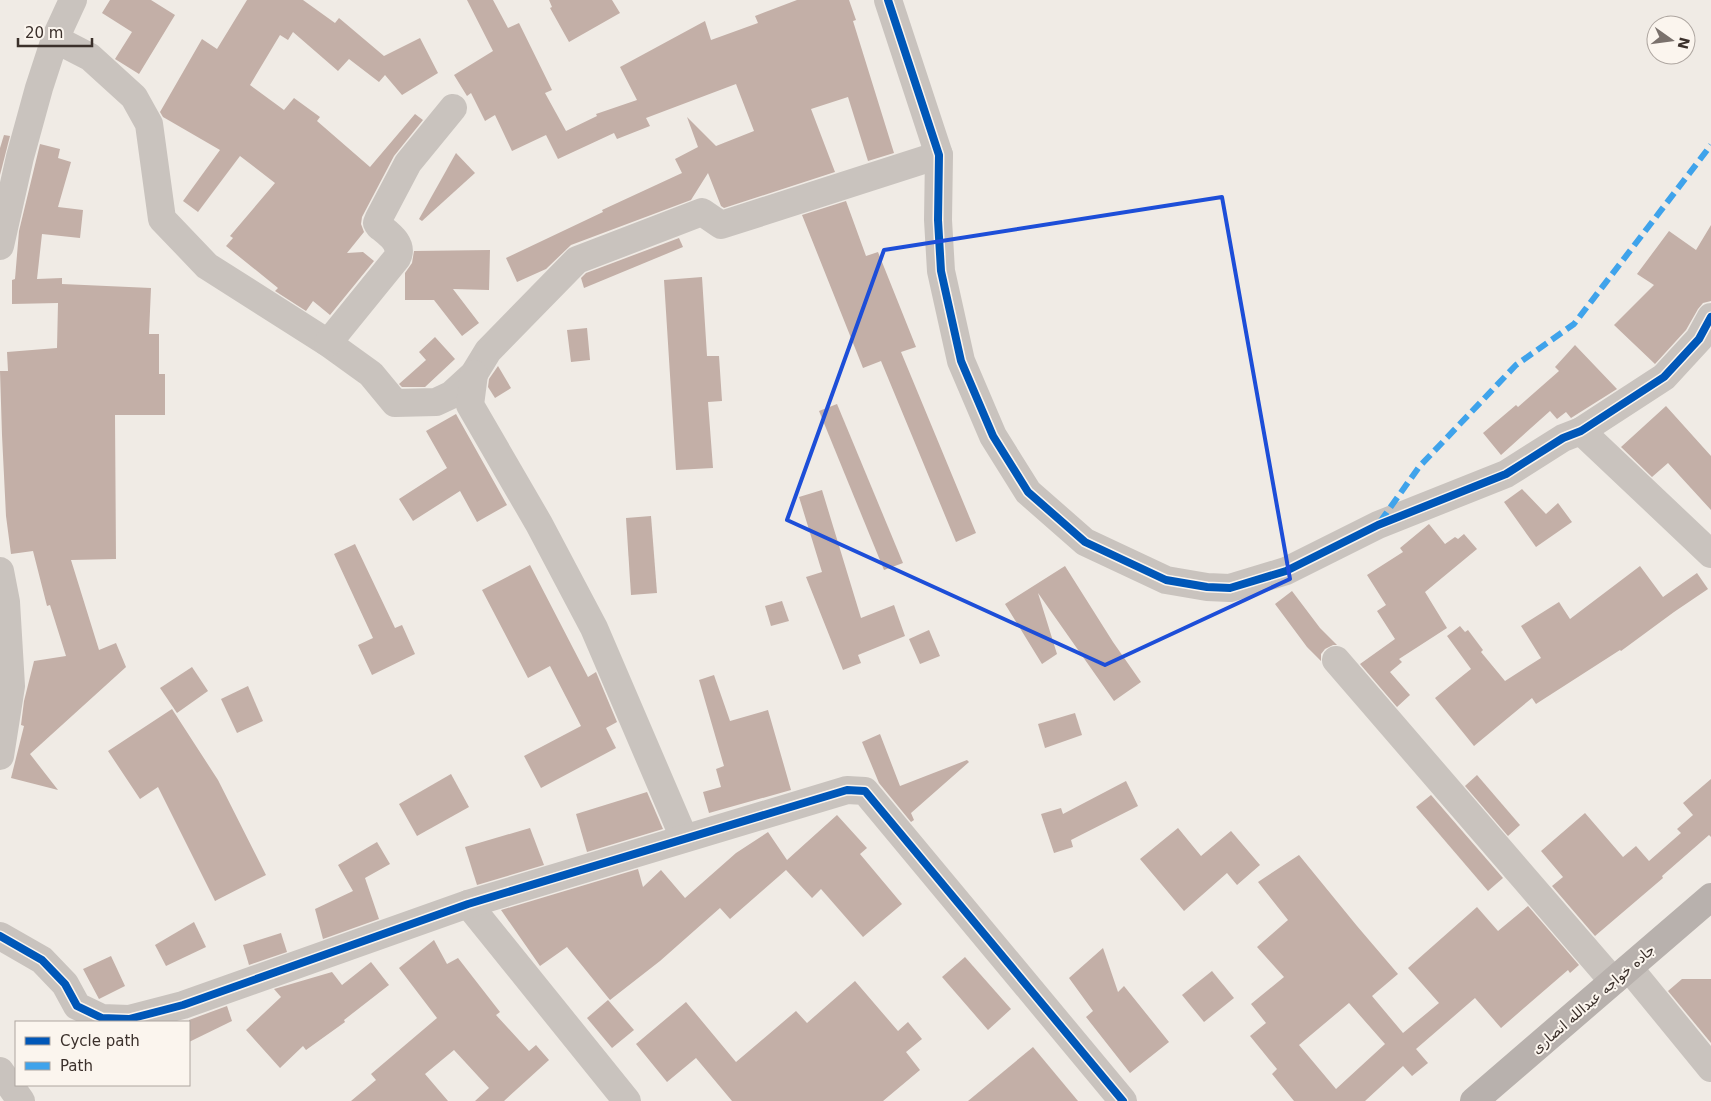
<svg xmlns="http://www.w3.org/2000/svg" width="1711" height="1101" viewBox="0 0 1711 1101" font-family="'DejaVu Sans','Noto Sans Arabic',sans-serif">
	<rect width="100%" height="100%" fill="#f0ebe5"/>
	<!-- building -->
	<g fill="#c3afa7" fill-rule="evenodd">
		<polygon points="110,0 151,0 175,15 139,74 115,59 132,32 102,13"/>
		<polygon points="247,0 303,0 335,23 339,18 384,56 420,38 438,73 402,95 385,75 379,82 349,59 338,71 293,32 288,40 280,35 250,85 284,110 294,98 320,117 317,121 370,167 415,114 423,120 394,156 362,217 361,224 364,232 347,253 363,252 374,261 330,315 313,301 306,311 275,291 278,288 226,246 233,238 230,236 275,183 240,156 198,212 183,201 220,150 163,117 160,112 202,39 217,49"/>
		<polygon points="467,0 493,0 508,28 519,23 552,90 545,93 566,131 597,116 596,114 637,100 620,67 705,21 711,40 758,23 755,16 797,0 849,0 856,20 853,21 894,153 868,161 848,97 811,109 835,172 724,208 721,206 708,173 691,200 571,245 546,269 517,282 506,258 603,212 602,210 682,173 675,159 698,147 687,117 716,146 754,131 736,84 646,118 650,126 617,139 614,133 558,159 546,135 512,151 495,115 485,121 471,93 467,96 454,75 493,51"/>
		<polygon points="549,0 612,0 620,13 569,42 550,8 552,7"/>
		<polygon points="4,135 10,136 0,175 0,148"/>
		<polygon points="40,144 60,149 58,158 71,162 58,207 83,210 80,238 42,234 37,279 62,278 62,284 151,288 149,334 159,334 159,374 165,374 165,415 115,415 116,559 71,560 99,650 116,643 126,667 30,754 58,790 11,778 24,726 21,725 24,701 34,661 66,656 50,605 47,606 33,551 11,554 6,516 2,435 0,371 8,371 7,352 57,348 58,303 12,304 12,280 15,279 19,231"/>
		<polygon points="456,153 475,173 422,221 419,219"/>
		<polygon points="846,201 866,256 878,252 916,347 901,352 976,533 956,542 881,361 863,368 802,215"/>
		<polygon points="1711,225 1711,301 1703,303 1698,309 1686,330 1655,364 1614,325 1654,285 1637,274 1669,231 1696,250"/>
		<polygon points="679,238 683,247 584,288 581,278 586,273"/>
		<polygon points="490,250 489,290 453,289 479,323 462,336 434,300 405,300 405,273 412,263 414,251"/>
		<polygon points="702,277 707,356 719,356 722,401 708,402 713,468 676,470 664,280"/>
		<polygon points="587,328 590,360 571,362 567,330"/>
		<polygon points="435,337 455,359 425,387 402,387 399,384 426,360 419,352"/>
		<polygon points="1575,345 1617,389 1571,418 1566,412 1557,419 1550,411 1501,455 1483,433 1516,405 1518,407 1559,371 1555,367"/>
		<polygon points="498,366 511,388 495,398 488,387 489,379"/>
		<polygon points="837,404 903,563 884,570 819,411"/>
		<polygon points="1666,406 1711,456 1711,510 1668,463 1652,477 1621,447"/>
		<polygon points="456,414 507,505 477,522 460,491 413,521 399,499 447,468 426,431"/>
		<polygon points="1522,489 1546,514 1558,503 1572,522 1536,547 1504,502"/>
		<polygon points="822,490 861,618 894,605 905,636 858,655 861,663 843,670 806,577 822,572 799,497"/>
		<polygon points="651,516 657,593 631,595 626,518"/>
		<polygon points="1429,524 1445,544 1455,537 1458,539 1464,534 1477,549 1425,592 1447,628 1399,659 1402,662 1390,672 1410,695 1397,707 1360,664 1395,639 1377,611 1386,605 1367,575 1403,552 1400,548"/>
		<polygon points="355,544 395,628 402,625 415,654 372,675 358,645 373,638 334,554"/>
		<polygon points="530,565 588,677 596,672 617,722 606,728 616,748 541,788 524,756 581,726 550,666 528,678 482,590"/>
		<polygon points="1065,566 1113,642 1141,682 1114,701 1038,593 1057,654 1042,664 1005,604"/>
		<polygon points="1640,566 1663,597 1697,573 1708,589 1674,612 1621,651 1620,650 1536,704 1532,698 1474,746 1435,698 1471,669 1447,636 1460,626 1465,632 1468,630 1483,650 1481,652 1505,681 1541,658 1521,626 1559,602 1570,619"/>
		<polygon points="1292,591 1320,628 1337,645 1333,645 1325,649 1321,654 1321,661 1307,647 1275,604"/>
		<polygon points="782,601 789,621 771,626 765,606"/>
		<polygon points="929,630 940,656 920,664 909,639"/>
		<polygon points="192,667 208,691 177,713 160,688"/>
		<polygon points="714,675 730,721 768,710 791,790 709,813 703,792 721,787 716,769 724,766 699,680"/>
		<polygon points="248,686 263,721 237,733 221,699"/>
		<polygon points="172,709 218,780 266,875 215,901 158,787 140,799 108,751"/>
		<polygon points="1075,713 1082,735 1045,748 1038,724"/>
		<polygon points="880,734 900,786 967,760 969,762 911,813 914,820 911,822 879,783 862,742"/>
		<polygon points="451,774 469,807 417,836 399,804"/>
		<polygon points="1477,775 1520,825 1508,836 1465,786"/>
		<polygon points="1711,779 1711,837 1709,835 1662,876 1663,878 1595,936 1552,886 1563,877 1541,851 1585,813 1623,857 1636,846 1649,861 1681,833 1677,829 1693,815 1683,803"/>
		<polygon points="1126,781 1138,806 1071,840 1073,847 1054,853 1041,814 1061,808 1063,814"/>
		<polygon points="647,792 663,829 587,852 576,814"/>
		<polygon points="1431,795 1503,878 1488,891 1416,807"/>
		<polygon points="837,815 867,848 860,854 902,904 863,937 821,889 812,898 786,870 730,919 720,908 660,961 610,1000 567,947 540,966 501,910 638,869 643,887 661,870 685,898 736,853 768,832 787,860"/>
		<polygon points="530,828 544,865 477,885 465,847"/>
		<polygon points="1178,828 1201,856 1231,831 1260,865 1237,885 1227,873 1184,911 1140,859"/>
		<polygon points="377,842 390,864 365,878 379,919 323,939 315,909 353,891 338,865"/>
		<path d="M1299,855l58,71 41,48 -26,22 31,37 36,-30 -31,-35 69,-61 21,24 30,-25 51,59 -9,8 -2,-3 -67,58 -26,-30 -59,51 12,14 -16,13 -9,-10 -38,35h-71l-22,-27 5,-5 -27,-33 16,-13 -15,-19 33,-27 -27,-30 31,-27 -30,-38zM1349,1003l36,41 -49,45 -37,-44z"/>
		<polygon points="194,922 206,947 166,966 155,945"/>
		<polygon points="281,933 287,952 249,965 243,945"/>
		<polygon points="434,940 447,964 458,958 500,1012 496,1015 529,1051 536,1045 549,1060 504,1101 475,1101 489,1088 454,1050 425,1074 448,1101 351,1101 376,1080 371,1074 437,1018 399,968"/>
		<polygon points="1103,948 1118,992 1124,986 1169,1042 1130,1073 1086,1017 1093,1011 1069,978"/>
		<polygon points="111,956 125,986 99,999 83,969"/>
		<polygon points="965,957 1011,1009 988,1030 942,977"/>
		<polygon points="371,962 389,985 344,1020 345,1022 306,1050 303,1046 280,1068 246,1030 281,997 274,989 332,972 342,985"/>
		<polygon points="1212,971 1234,998 1204,1022 1182,995"/>
		<polygon points="1682,979 1711,979 1711,1043 1668,991"/>
		<polygon points="855,981 898,1031 908,1022 922,1039 906,1052 920,1070 883,1101 732,1101 696,1058 667,1082 636,1044 686,1002 736,1062 796,1011 807,1023"/>
		<polygon points="608,1000 634,1030 612,1048 587,1018"/>
		<polygon points="227,1006 232,1021 189,1042 189,1020"/>
		<polygon points="1033,1047 1078,1101 968,1101"/>
	</g>
	<g fill="none" stroke-linecap="round" stroke-linejoin="round">
		<!-- minor -->
		<g stroke="#c9c3be" stroke-width="28">
			<polyline points="888,0 939,155 938,220 941,271 961,361 993,436 1028,492 1085,542 1166,580 1207,587 1230,588 1286,571 1378,525 1506,474 1563,438 1581,431 1664,377 1699,339 1711,317"/>
			<polyline points="55,39 90,57 134,97 149,124 162,219 207,266 328,343 371,374 395,403 436,402 451,395 474,374 488,351 577,260 702,212 721,225 939,155"/>
			<polyline points="0,246 20,157 39,88 55,39 73,0"/>
			<path d="M328,343l69,-85c7,-14 -8,-24 -18,-32l-2,-3 2,-5 29,-55 45,-55"/>
			<polyline points="474,374 470,405 539,524 594,628 684,838"/>
			<polyline points="1581,431 1711,554"/>
			<polyline points="0,571 6,602 11,686 0,756"/>
			<polyline points="1336,660 1613,981"/>
			<polyline points="468,904 627,1101"/>
			<polyline points="0,936 42,960 65,984 77,1006 102,1018 129,1019 183,1005 468,904 847,790 865,791 1123,1101"/>
			<polyline points="1629,968 1711,1068"/>
			<polyline points="0,1071 21,1101"/>
		</g>
		<!-- major -->
		<polyline stroke="#b8b1ad" stroke-width="28" points="1474,1101 1711,897"/>
		<!-- quiet -->
		<polyline stroke="#3fa3eb" stroke-width="6" stroke-dasharray="12 6" stroke-linecap="butt" points="1380,522 1419,467 1516,365 1574,324 1711,145"/>
		<defs>
			<g id="cycleway">
				<polyline points="888,0 939,155 938,220 941,271 961,361 993,436 1028,492 1085,542 1166,580 1207,587 1230,588 1286,571 1378,525 1506,474 1563,438 1581,431 1664,377 1699,339 1711,317"/>
				<polyline points="0,936 42,960 65,984 77,1006 102,1018 129,1019 183,1005 468,904 847,790 865,791 1123,1101"/>
			</g>
		</defs>
		<!-- cycleway casing -->
		<use href="#cycleway" stroke="#fbf5ee" stroke-width="11"/>
		<!-- cycleway -->
		<use href="#cycleway" stroke="#0057b8" stroke-width="8"/>
	</g>
	<!-- marked area -->
	<path fill="none" stroke="#1d4ed8" stroke-width="4" stroke-linejoin="round" d="M1222,197l68,382 -185,86 -318,-145 97,-270z"/>
	<g text-anchor="middle" dominant-baseline="central" stroke-width="4" stroke-linejoin="round" paint-order="stroke">
		<!-- street labels -->
		<g font-size="14" fill="#3b302b" stroke="#fbf5ee">
			<text transform="translate(1593 999) rotate(-41)">جاده خواجه عبدالله انصاری</text>
		</g>
	</g>
	<!-- legend -->
	<rect x="15" y="1021" width="175" height="65" fill="#fbf5ee" stroke="#aea6a0"/>
	<rect x="25" y="1037" width="25" height="8" fill="#0057b8" stroke="#aea6a0"/>
	<text x="60" y="1046" font-size="15" fill="#3b302b">Cycle path</text>
	<rect x="25" y="1062" width="25" height="8" fill="#3fa3eb" stroke="#aea6a0"/>
	<text x="60" y="1071" font-size="15" fill="#3b302b">Path</text>
	<!-- north arrow -->
	<g transform="translate(1671 40) rotate(104)"><circle r="24" fill="#fbf5ee" stroke="#aea6a0"/>
	<path d="M0-4L9 19L0 12L-9 19Z" fill="#7a716c"/>
	<text y="-8" font-size="14" font-weight="bold" text-anchor="middle" fill="#3b302b">N</text>
	</g>
	<!-- scale -->
	<path d="M18 38v8h74v-8" fill="none" stroke="#3b302b" stroke-width="2.5"/>
	<text x="25" y="38" font-size="15" fill="#3b302b" stroke="#fbf5ee" stroke-width="4" paint-order="stroke">20 m</text>
</svg>
